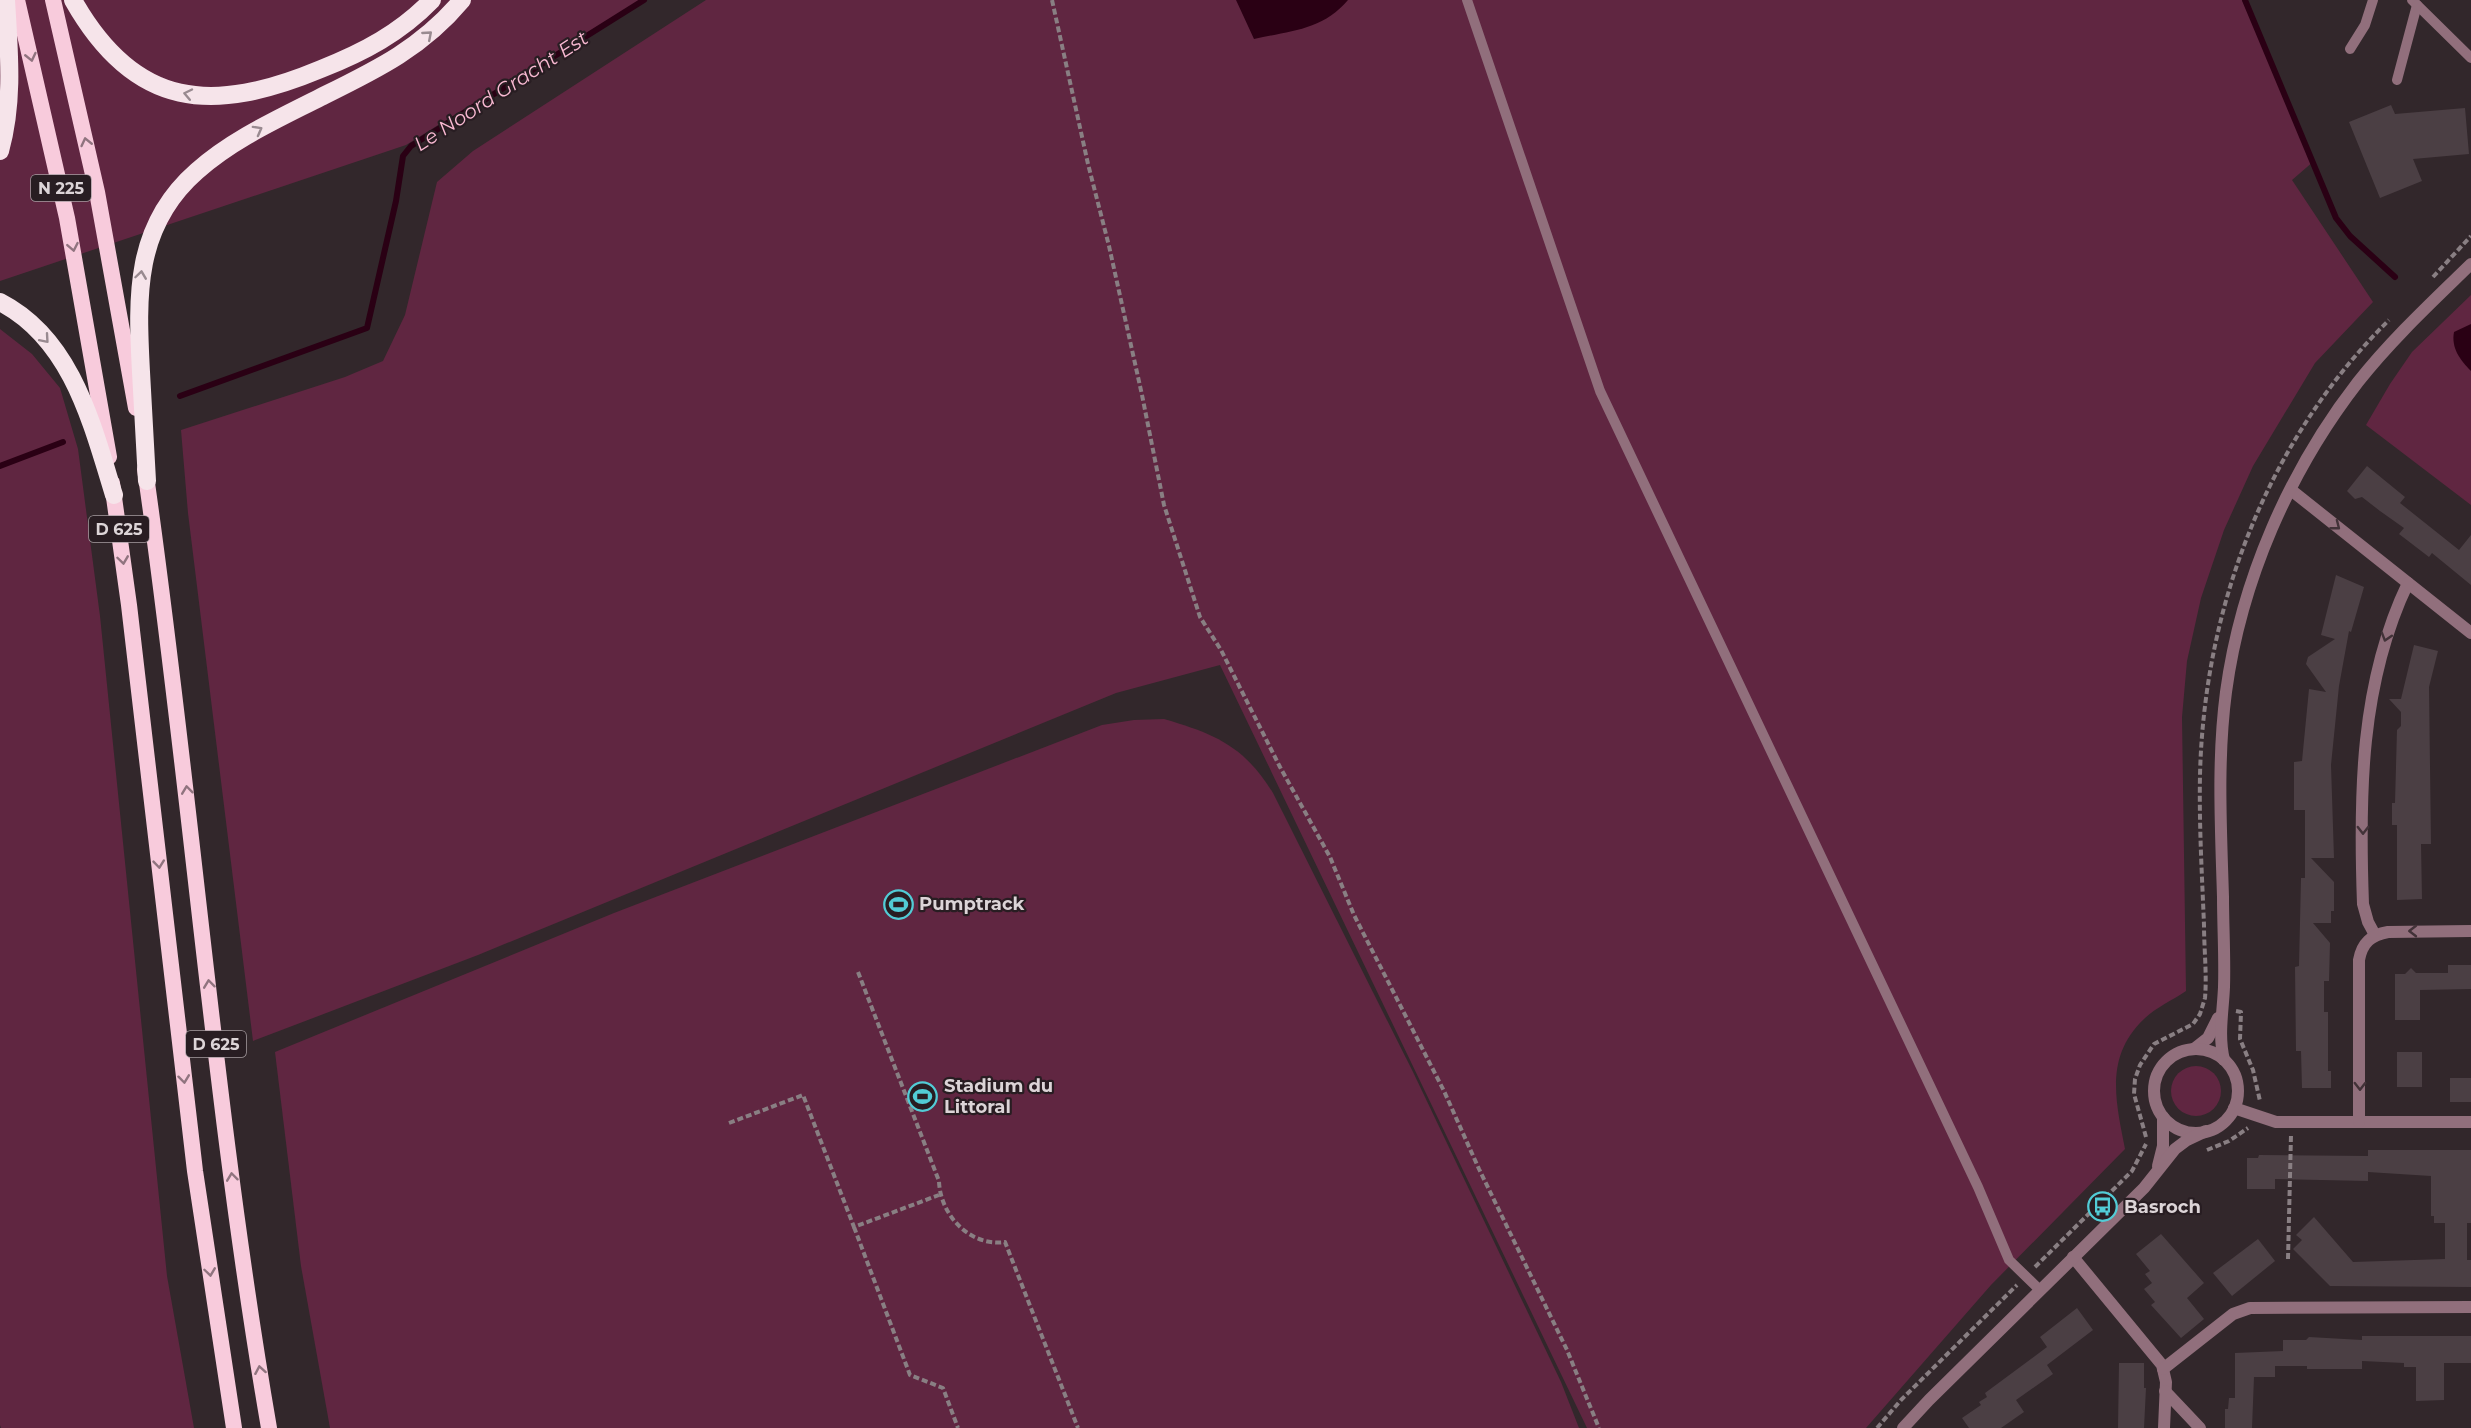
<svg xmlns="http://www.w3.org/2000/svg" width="2471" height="1428" viewBox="0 0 2471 1428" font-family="Montserrat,sans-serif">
	<rect width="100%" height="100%" fill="#32272b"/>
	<!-- green -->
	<g fill="#602641">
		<polygon points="0,0 640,0 406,145 0,281"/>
		<path d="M706,0h1536l72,161 -22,19 81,122 -58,61 -62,103 -29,64 -23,68 -14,63 -5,56 4,274c-13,9 -31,17 -42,28 -40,38 -28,83 -19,130l-134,136 -125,143h-279l-367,-763 -104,28 -638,262 -225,86 -65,-528 -7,-83 164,-53 38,-16 22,-46 32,-133 36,-31z"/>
		<polygon points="2471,295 2471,505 2366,425 2390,384 2412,352"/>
		<polygon points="0,329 32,354 60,388 78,449 100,616 167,1276 194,1428 1,1428 0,1425"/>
		<path d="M1164,719c51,15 80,27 109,74l140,279 148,310 18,46h-1249l-29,-162 -26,-214 339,-139 488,-188 32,-5z"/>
		<circle cx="2196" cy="1091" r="25"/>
	</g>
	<!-- water -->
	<g fill="#2a0014">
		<path d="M1236,0h112c-25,30 -58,31 -94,39z"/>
		<path d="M2471,324v47c-11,-11 -20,-23 -17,-39z"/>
	</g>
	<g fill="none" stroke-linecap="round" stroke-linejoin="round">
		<!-- stream -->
		<g stroke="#2a0014" stroke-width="6">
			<polyline points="2245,0 2336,218 2350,236 2395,277"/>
			<polyline points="180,396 367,328 396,201 403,156 411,146 644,0"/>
			<polyline points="0,466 63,442"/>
		</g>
	</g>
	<!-- building -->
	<g fill="#4b3f44">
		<polygon points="2391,105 2395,114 2465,108 2469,154 2413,159 2422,181 2380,198 2349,122"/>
		<polygon points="2367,466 2405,497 2400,503 2459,550 2471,535 2471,585 2432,553 2429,557 2399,534 2404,528 2380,511 2362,497 2355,499 2347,491"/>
		<polygon points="2336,575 2364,587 2351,632 2349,631 2339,686 2331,765 2334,858 2311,858 2334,882 2334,911 2331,911 2331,923 2313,923 2330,943 2329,981 2324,981 2324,1012 2328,1012 2328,1071 2331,1071 2331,1088 2302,1088 2301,1051 2296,1051 2295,967 2299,966 2301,878 2305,878 2305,810 2294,810 2294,762 2302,761 2309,689 2326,692 2306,664 2308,657 2335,639 2321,635"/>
		<polygon points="2414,645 2438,651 2429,687 2431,844 2421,844 2422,899 2397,900 2397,825 2392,825 2392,803 2395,803 2397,730 2401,726 2401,712 2389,699 2401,699"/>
		<polygon points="2448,965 2471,965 2471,989 2420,990 2420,1020 2395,1020 2395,974 2405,974 2411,968 2416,973 2448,973"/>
		<rect x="2397" y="1052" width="25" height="35"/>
		<rect x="2450" y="1078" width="21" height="24"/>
		<polygon points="2368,1150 2471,1150 2471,1223 2467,1223 2467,1260 2471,1260 2471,1287 2330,1286 2293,1249 2302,1240 2296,1235 2314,1217 2353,1262 2445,1259 2445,1223 2434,1223 2434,1216 2431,1216 2431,1176 2368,1172 2368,1181 2275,1179 2275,1189 2247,1189 2247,1158 2258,1158 2259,1155 2368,1156"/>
		<polygon points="2161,1234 2204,1283 2187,1298 2204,1319 2181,1338 2151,1305 2155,1302 2144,1289 2152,1283 2145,1274 2150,1271 2136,1254"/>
		<polygon points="2258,1239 2275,1261 2232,1296 2213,1273"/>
		<polygon points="2077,1308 2093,1330 2047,1365 2053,1374 2016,1400 2024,1412 2001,1428 1969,1428 1962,1418 1981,1405 1979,1402 1987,1397 1985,1393 2047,1347 2040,1337"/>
		<polygon points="2362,1336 2471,1336 2471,1363 2444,1363 2444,1400 2416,1401 2416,1367 2404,1367 2404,1363 2362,1361 2362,1369 2307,1369 2307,1366 2275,1366 2275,1377 2254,1377 2252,1428 2225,1428 2225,1409 2228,1409 2229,1398 2235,1398 2235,1353 2283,1351 2283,1340 2306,1340 2309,1337 2362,1340"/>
		<polygon points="2119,1363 2144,1363 2144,1388 2146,1388 2144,1428 2118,1428"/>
	</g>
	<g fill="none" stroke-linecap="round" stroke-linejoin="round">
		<!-- path -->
		<g stroke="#897f83" stroke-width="4" stroke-dasharray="6 3" stroke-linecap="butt">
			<polyline points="1052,0 1088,164 1109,246 1142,395 1164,505 1200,617 1221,650 1280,767 1330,857 1354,915 1444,1091 1479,1169 1567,1350 1599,1428"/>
			<polyline points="2433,277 2471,236"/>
			<path d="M858,972l81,209c1,34 31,66 66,61l73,186"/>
			<polyline points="2236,1011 2241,1012 2240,1039 2253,1070 2260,1101"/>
			<polyline points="729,1123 803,1095 854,1227 939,1195"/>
			<path d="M2146,1137l-12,-43 1,-15 5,-14 14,-21 39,-20 7,-10 5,-16c2,-24 -1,-49 -1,-73 -2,-50 -5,-100 -4,-150 4,-169 68,-336 189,-455"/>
			<polyline points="2207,1150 2229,1141 2248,1128"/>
			<polyline points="854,1227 910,1375 943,1388 958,1428"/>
			<polyline points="2288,1259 2291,1135"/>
			<polyline points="2035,1267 2132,1171 2146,1144"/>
			<polyline points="1877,1428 1901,1400 2017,1285"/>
		</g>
		<!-- service -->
		<g stroke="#916f7c" stroke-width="10">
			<polyline points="1467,0 1600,391 1978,1187 2009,1260 2040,1290"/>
			<polyline points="2412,0 2471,58"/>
			<polyline points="2350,49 2365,25 2373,0"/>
			<polyline points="2397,80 2417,5"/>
		</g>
		<!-- minor -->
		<g stroke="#916f7c" stroke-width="12">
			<polyline points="2291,490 2471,633"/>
			<path d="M2375,935l-7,-13 -5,-18c-4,-109 -3,-221 45,-321"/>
			<polyline points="2234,1108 2276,1122 2471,1122"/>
			<path d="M2359,1122v-162c3,-17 12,-25 29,-28l83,-1"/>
			<polyline points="2073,1257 2162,1365 2166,1382 2164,1428"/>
			<polyline points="2163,1369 2233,1314 2250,1308 2471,1307"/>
			<polyline points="2165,1391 2200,1428"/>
		</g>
		<!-- tertiary -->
		<g stroke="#916f7c" stroke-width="12">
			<polyline points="2194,1049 2208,1038 2218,1018"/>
			<circle cx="2196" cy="1091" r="42"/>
			<path d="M2224,1060c-6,-25 -1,-48 0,-73 1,-30 -1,-60 -1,-90 -2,-68 -6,-137 3,-205 15,-111 63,-221 132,-310 34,-43 74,-80 113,-118"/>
			<polyline points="2158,1166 2163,1146 2163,1117"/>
			<polyline points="1903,1428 1929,1400 2144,1188 2175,1149 2187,1140 2206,1131"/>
		</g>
		<!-- trunk -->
		<g stroke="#f8cbdc" stroke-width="16">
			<polyline points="17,0 67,218 109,457"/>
			<polyline points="53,0 97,192 136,408"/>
			<path d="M145,469c46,319 69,641 124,959"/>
			<polyline points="112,483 129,605 195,1171 234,1428"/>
		</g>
		<!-- motorway -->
		<g stroke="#f6e4ea" stroke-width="18">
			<path d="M73,0c62,110 140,114 248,69 43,-17 79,-36 111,-69"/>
			<path d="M0,151c14,-50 9,-100 6,-151"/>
			<path d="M0,302c72,37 92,122 114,193"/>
			<path d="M147,481c-2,-36 -4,-73 -6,-109 -4,-76 -7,-146 56,-201 36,-32 81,-52 124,-74 55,-27 101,-49 141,-97"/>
		</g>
	</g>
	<!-- one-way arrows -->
	<defs><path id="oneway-chevron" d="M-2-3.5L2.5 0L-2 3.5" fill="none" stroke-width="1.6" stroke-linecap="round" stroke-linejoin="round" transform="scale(1.5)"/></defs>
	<g stroke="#998a90">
		<use href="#oneway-chevron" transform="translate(428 35) rotate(-41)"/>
		<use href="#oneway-chevron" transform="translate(188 94) rotate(-168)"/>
		<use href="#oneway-chevron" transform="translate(258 130) rotate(-29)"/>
		<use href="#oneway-chevron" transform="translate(141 275) rotate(-82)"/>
		<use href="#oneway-chevron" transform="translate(45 339) rotate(49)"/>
	</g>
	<g stroke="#90747f">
		<use href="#oneway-chevron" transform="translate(31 57) rotate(77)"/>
		<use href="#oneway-chevron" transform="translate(86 142) rotate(-103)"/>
		<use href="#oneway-chevron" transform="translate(73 247) rotate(79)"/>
		<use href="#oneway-chevron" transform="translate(123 560) rotate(82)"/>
		<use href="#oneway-chevron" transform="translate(187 790) rotate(-97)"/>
		<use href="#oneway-chevron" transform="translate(159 864) rotate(84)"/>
		<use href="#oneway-chevron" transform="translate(209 984) rotate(-97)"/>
		<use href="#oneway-chevron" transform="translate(184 1079) rotate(83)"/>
		<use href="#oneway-chevron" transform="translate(232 1177) rotate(-97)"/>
		<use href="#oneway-chevron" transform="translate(210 1272) rotate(82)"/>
		<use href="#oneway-chevron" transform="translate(260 1370) rotate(-100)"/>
	</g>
	<g stroke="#423238">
		<use href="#oneway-chevron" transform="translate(2336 526) rotate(38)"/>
		<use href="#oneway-chevron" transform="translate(2386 637) rotate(107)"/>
		<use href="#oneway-chevron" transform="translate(2363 830) rotate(90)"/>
		<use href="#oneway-chevron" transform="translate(2413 931) rotate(180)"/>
		<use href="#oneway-chevron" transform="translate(2360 1086) rotate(90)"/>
	</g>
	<!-- icons -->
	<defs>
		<symbol id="stadium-ring" viewBox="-11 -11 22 22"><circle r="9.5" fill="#281d22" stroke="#52ccd6" stroke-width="1.5"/><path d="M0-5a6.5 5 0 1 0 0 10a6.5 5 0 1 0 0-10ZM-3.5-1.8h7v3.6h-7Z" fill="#52ccd6"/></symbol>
		<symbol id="bus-ring" viewBox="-11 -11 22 22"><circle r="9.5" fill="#281d22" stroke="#52ccd6" stroke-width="1.5"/><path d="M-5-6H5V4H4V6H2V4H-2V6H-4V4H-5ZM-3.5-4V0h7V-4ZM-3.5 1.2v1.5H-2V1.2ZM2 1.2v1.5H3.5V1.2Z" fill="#52ccd6"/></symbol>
	</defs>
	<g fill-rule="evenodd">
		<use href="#stadium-ring" x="882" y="888" width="33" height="33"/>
		<use href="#stadium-ring" x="906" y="1080" width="33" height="33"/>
		<use href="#bus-ring" x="2086" y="1190" width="33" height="33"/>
	</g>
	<g text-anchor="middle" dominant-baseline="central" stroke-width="4.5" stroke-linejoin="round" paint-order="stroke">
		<!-- shield labels -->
		<g fill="#281d22" stroke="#a69da1" stroke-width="1.5">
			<rect x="31" y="175" width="60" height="26" rx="4.5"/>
			<rect x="89" y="516" width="60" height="26" rx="4.5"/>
			<rect x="186" y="1031" width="60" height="26" rx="4.5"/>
		</g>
		<g font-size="16" font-weight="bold" fill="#dcd4d7">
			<text x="61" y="188">N 225</text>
			<text x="119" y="529">D 625</text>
			<text x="216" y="1044">D 625</text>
		</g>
		<!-- poi labels -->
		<g font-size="18" font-weight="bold" fill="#dcd4d7" stroke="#281d22" text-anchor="start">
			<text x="919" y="904">Pumptrack</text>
			<text x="944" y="1086">Stadium du<tspan x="944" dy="21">Littoral</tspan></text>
			<text x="2124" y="1207">Basroch</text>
		</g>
		<!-- water labels -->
		<g font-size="20" font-style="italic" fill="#f9b9d2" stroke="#281d22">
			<text transform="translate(501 91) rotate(-33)">Le Noord Gracht Est</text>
		</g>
	</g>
</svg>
